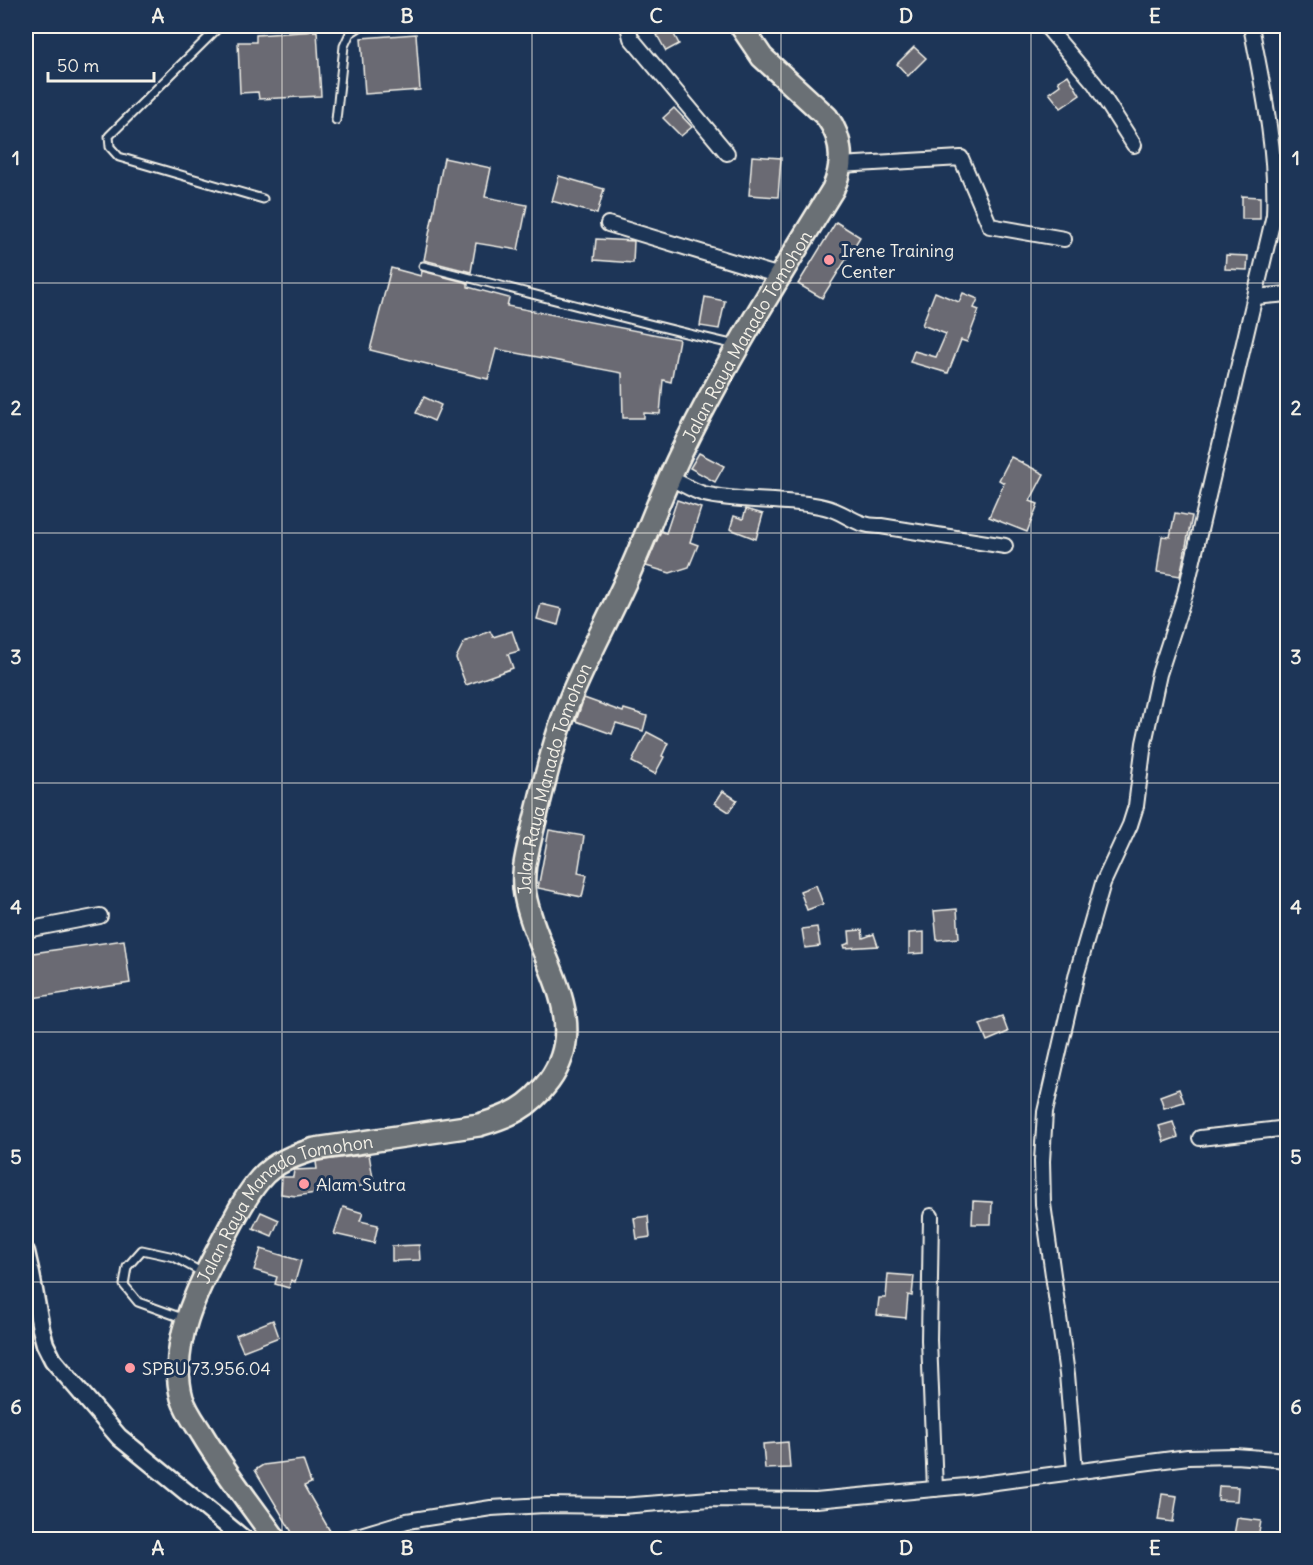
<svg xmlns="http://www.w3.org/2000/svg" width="1313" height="1565" viewBox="0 0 1313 1565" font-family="Delius,sans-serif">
	<rect width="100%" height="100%" fill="#1d3557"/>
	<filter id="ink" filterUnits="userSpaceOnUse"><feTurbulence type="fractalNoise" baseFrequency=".0167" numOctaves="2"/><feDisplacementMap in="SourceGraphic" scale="12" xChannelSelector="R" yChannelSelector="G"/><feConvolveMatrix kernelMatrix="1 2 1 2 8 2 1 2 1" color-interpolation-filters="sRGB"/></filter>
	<g filter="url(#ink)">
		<!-- building -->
		<g fill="#6a6a73" stroke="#f4f1e8" stroke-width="1.5">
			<polygon points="670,27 679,44 666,51 657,35"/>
			<polygon points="317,31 321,96 259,99 258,92 240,93 238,42 256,42 256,35"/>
			<polygon points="416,34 420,90 365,94 361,38"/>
			<polygon points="914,47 926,58 908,76 897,64"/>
			<polygon points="1068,75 1080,95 1061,108 1049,93 1060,85 1058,81"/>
			<polygon points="674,108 692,127 681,136 663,118"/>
			<polygon points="752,156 781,158 778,197 749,195"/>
			<polygon points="444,158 491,168 485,197 527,205 518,250 476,243 471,272 424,260"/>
			<polygon points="559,176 604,189 597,214 552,201"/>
			<polygon points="1242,196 1260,197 1260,219 1242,219"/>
			<polygon points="836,222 860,237 822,298 798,284"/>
			<polygon points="596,239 634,241 633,263 594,260"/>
			<polygon points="1226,255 1248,256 1247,270 1225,269"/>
			<polygon points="391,268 421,276 422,271 468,283 468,287 509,298 507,306 679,339 671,382 663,380 660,414 644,413 644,418 623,418 622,373 496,349 488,379 370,350"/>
			<polygon points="935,292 959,302 963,293 978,299 974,308 979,310 967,342 961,340 948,373 910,362 914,351 936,357 946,334 922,325"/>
			<polygon points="705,297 725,301 719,329 700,326"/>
			<polygon points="424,397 441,405 434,421 416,413"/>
			<polygon points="699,453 724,466 715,482 690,468"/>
			<polygon points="1011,457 1044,474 1030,501 1038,504 1027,532 989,517 1004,483 999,480"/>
			<polygon points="677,500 701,508 690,542 698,545 689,567 670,573 646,566 661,531 666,533"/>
			<polygon points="746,509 763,514 756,539 730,529 734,516 743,519"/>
			<polygon points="1175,513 1192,516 1180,576 1157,572 1162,536 1170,537"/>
			<polygon points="541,604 562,609 558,625 537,619"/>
			<polygon points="490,631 493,637 512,631 519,651 508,654 513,668 466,685 456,658 464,642"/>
			<polygon points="584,698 623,712 624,709 647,716 643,731 616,723 612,734 576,721"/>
			<polygon points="647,732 668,743 662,756 664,757 655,774 632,762"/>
			<polygon points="723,791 737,800 729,812 715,803"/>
			<polygon points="549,830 584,836 578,873 587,875 582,897 538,888"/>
			<polygon points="816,885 823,904 807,910 800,891"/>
			<polygon points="957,909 959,938 937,940 934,911"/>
			<polygon points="817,927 820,946 805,948 802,929"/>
			<polygon points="862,930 863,938 874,934 878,946 845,948 844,945 850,943 849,931"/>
			<polygon points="924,932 924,953 909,954 909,933"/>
			<polygon points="124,940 130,983 26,999 26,954"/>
			<polygon points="1002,1016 1008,1032 987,1041 980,1024"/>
			<polygon points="1179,1089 1184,1102 1164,1108 1160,1096"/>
			<polygon points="1173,1122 1178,1137 1164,1142 1159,1126"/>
			<polygon points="369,1154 374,1184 296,1196 281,1194 282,1177 293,1177 294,1170 317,1169 316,1162 318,1161"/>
			<polygon points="973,1201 992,1202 991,1224 972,1224"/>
			<polygon points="343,1207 363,1213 360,1221 378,1225 374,1243 334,1234"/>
			<polygon points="261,1212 279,1220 272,1236 253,1228"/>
			<polygon points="648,1216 650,1237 637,1239 634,1218"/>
			<polygon points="419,1245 420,1260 392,1261 392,1246"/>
			<polygon points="261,1249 301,1261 295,1282 291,1280 289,1288 275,1284 277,1277 254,1270"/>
			<polygon points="888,1274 914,1276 912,1296 908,1295 906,1318 877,1315 879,1298 886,1298"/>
			<polygon points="273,1320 279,1337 243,1351 236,1335"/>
			<polygon points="788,1442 790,1468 765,1469 763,1444"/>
			<polygon points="303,1460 311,1483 304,1486 330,1531 314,1539 296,1539 255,1470 263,1465"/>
			<polygon points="1219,1486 1238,1487 1237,1501 1218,1500"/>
			<polygon points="1162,1494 1177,1496 1173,1522 1158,1520"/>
			<polygon points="1237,1518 1261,1521 1258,1538 1234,1535"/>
		</g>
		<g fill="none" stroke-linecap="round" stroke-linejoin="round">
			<defs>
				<g id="service">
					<polyline points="220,26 109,136 110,147 119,157 263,199"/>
					<polyline points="336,120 344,46 350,33 361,26"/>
					<path d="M423,266c104,26 208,55 313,79"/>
					<polyline points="185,1319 138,1302 124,1285 127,1267 142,1250 174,1257 203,1273"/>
				</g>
				<g id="minor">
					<polyline points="628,26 631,38 727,153"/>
					<polyline points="1046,26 1095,84 1134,145"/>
					<polyline points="840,165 961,158 990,226 1064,239"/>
					<polyline points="608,224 780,276"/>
					<polyline points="1255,297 1288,294"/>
					<path d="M670,478c11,5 23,13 34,16 38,9 81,4 120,13 23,5 31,20 57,19l124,20"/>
					<polyline points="26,930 100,916"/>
					<polyline points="1200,1138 1288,1128"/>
					<polyline points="931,1216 929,1340 935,1489"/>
					<path d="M1075,1471l-8,-97 -24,-170 -1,-43 3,-49 32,-139 26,-90 27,-58 6,-19 8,-63 15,-69 26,-80 89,-379c3,-64 -11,-127 -23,-189"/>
					<polyline points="344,1540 407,1521 491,1508 545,1505 622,1506 710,1499 816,1500 966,1486 1188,1457 1235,1456 1288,1460"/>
				</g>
				<polyline id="tertiary" points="26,1252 31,1274 41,1329 45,1344 53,1360 119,1437 245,1540"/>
				<g id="trunk">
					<path id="s1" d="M276,1540c-25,-35 -52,-69 -74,-106 -7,-11 -16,-23 -20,-36 -15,-54 18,-114 42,-160 11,-20 21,-42 36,-59 14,-17 36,-24 55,-30l164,-24c31,-9 50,-17 70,-44 45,-62 -13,-124 -24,-186 -4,-21 2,-42 7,-63 11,-44 21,-90 38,-133 18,-44 42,-86 61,-130 18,-40 33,-83 53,-122 44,-89 97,-173 149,-258 11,-25 10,-50 -6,-72l-65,-60 -21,-31"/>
				</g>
			</defs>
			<!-- service casing -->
			<use href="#service" stroke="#f4f1e8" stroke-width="11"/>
			<!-- minor casing -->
			<use href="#minor" stroke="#f4f1e8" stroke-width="18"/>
			<!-- tertiary casing -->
			<use href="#tertiary" stroke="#f4f1e8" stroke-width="21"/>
			<!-- trunk casing -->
			<use href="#trunk" stroke="#f4f1e8" stroke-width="26"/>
			<!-- service -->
			<use href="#service" stroke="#1d3557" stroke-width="7"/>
			<!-- minor -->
			<use href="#minor" stroke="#1d3557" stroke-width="14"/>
			<!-- tertiary -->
			<use href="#tertiary" stroke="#1d3557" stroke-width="16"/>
			<!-- trunk -->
			<use href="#trunk" stroke="#6a7074" stroke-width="21"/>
		</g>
	</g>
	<!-- grid -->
	<path fill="none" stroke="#f4f1e8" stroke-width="1.5" stroke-opacity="0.55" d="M282,26v1514M532,26v1514M781,26v1514M1031,26v1514M26,283h1262M26,533h1262M26,783h1262M26,1032h1262M26,1282h1262"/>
	<!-- markers -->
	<g fill="#ff9aa2" stroke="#1d3557" stroke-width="2">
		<circle cx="829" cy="260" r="6"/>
		<circle cx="304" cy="1184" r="6"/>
		<circle cx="130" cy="1368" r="6"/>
	</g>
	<g text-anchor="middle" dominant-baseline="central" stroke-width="6" stroke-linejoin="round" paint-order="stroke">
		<!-- poi labels -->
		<g font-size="18" fill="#f4f1e8" stroke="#1d3557" text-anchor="start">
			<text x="841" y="250">Irene Training<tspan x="841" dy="21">Center</tspan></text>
			<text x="316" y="1184">Alam Sutra</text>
			<text x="142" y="1368">SPBU 73.956.04</text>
		</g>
		<!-- street labels -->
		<g font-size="18" fill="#f4f1e8" stroke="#1d3557">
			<text stroke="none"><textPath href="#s1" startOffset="1526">Jalan Raya Manado Tomohon</textPath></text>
			<text stroke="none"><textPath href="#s1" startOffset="1040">Jalan Raya Manado Tomohon</textPath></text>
			<text stroke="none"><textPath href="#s1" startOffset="411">Jalan Raya Manado Tomohon</textPath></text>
		</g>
	</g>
	<!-- margin -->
	<rect width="1313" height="1565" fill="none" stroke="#1d3557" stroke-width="66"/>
	<!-- scale -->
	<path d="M48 72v9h106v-9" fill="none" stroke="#f4f1e8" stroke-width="3"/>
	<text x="57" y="72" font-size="18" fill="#f4f1e8" stroke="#1d3557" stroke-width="4.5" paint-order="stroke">50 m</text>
	<rect x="33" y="33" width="1247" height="1499" fill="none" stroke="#f4f1e8" stroke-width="2"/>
	<g font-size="20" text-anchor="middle" font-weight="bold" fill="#f4f1e8">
		<text x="158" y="23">A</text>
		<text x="407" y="23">B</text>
		<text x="656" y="23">C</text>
		<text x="906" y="23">D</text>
		<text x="1155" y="23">E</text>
		<text x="16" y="165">1</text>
		<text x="1296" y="165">1</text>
		<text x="16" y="415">2</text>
		<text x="1296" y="415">2</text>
		<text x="16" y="664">3</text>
		<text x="1296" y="664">3</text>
		<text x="16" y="914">4</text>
		<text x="1296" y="914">4</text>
		<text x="16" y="1164">5</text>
		<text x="1296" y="1164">5</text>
		<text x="16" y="1414">6</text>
		<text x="1296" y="1414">6</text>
		<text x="158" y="1555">A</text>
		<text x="407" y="1555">B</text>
		<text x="656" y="1555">C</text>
		<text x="906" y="1555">D</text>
		<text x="1155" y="1555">E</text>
	</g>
</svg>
